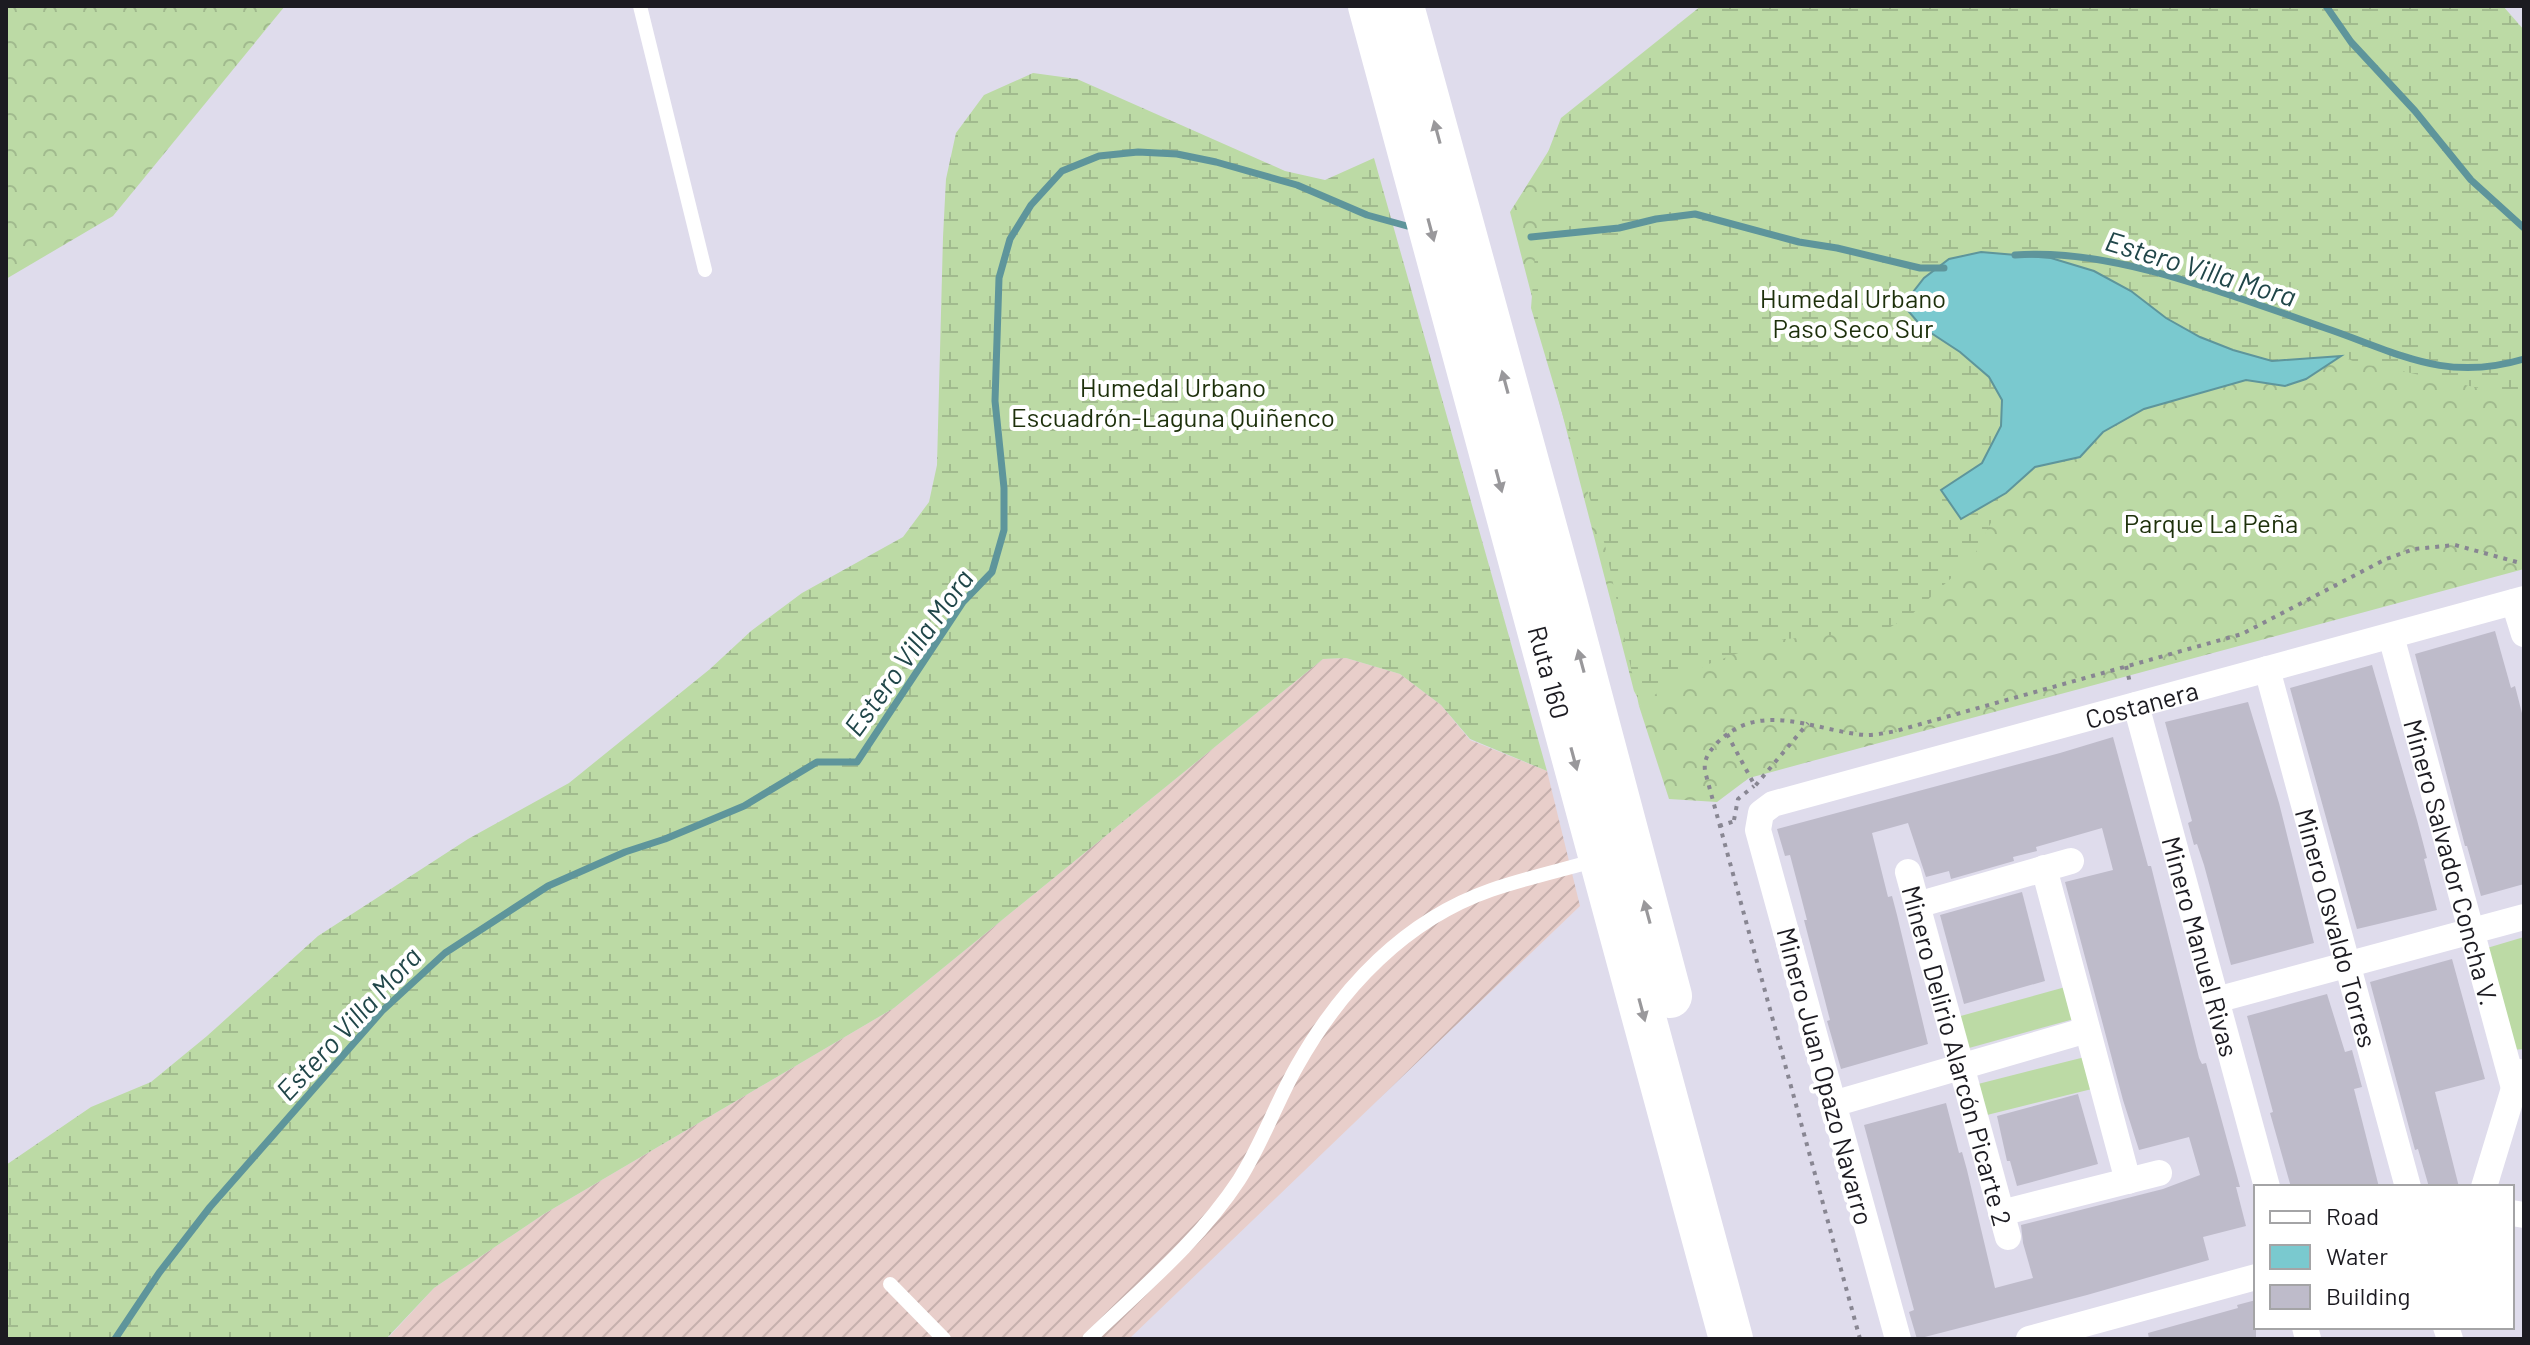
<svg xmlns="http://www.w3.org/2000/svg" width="2530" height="1345" viewBox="0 0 2530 1345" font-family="Barlow,sans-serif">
	<defs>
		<pattern id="industrial-furrows" width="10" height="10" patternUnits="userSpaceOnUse" patternTransform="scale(2)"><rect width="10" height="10" fill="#e8ceca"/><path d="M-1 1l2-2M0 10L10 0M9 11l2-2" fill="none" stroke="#c6b0ad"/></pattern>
		<pattern id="forest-crowns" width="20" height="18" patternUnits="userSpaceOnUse" patternTransform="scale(2)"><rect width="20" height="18" fill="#bcdaa5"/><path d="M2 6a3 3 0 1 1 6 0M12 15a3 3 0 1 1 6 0" fill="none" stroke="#a1ba8e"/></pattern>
		<pattern id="wetland-marsh" width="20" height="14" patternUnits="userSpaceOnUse" patternTransform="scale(2)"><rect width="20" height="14" fill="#bcdaa5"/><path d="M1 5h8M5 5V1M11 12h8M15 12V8" fill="none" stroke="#a1ba8e"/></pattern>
	</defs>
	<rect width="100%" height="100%" fill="#dfdcec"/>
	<!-- industrial -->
	<polygon fill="url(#industrial-furrows)" points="1346,658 1400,674 1441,705 1470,740 1547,771 1580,906 1129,1339 387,1339 434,1288 544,1214 894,1008 1323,659"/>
	<!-- grass -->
	<g fill="#bcdaa5">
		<polygon points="2524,937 2524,1049 2511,1050 2487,948"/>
		<polygon points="2069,986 2074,1019 1969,1048 1957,1017"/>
		<polygon points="2085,1057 2096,1088 1983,1116 1978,1084"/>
	</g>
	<!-- forest -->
	<g fill="url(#forest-crowns)">
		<polygon points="6,6 285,6 113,216 6,279"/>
		<polygon points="2524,39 2524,569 1749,778 1717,802 1669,799 1639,706 1641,704 1634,691 1510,212 1551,147"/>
	</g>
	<!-- wetland -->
	<g fill="url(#wetland-marsh)">
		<polygon points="1701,6 2503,6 2524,30 2524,398 2379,366 2362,365 2341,356 2272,361 2233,350 2200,337 2166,318 2131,291 2094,271 2051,259 1981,252 1950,259 1960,352 1989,377 2002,400 2001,426 1982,463 1941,490 1961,519 2006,493 1973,558 1910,616 1885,630 1774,640 1711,663 1677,679 1639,706 1605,545 1563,416 1531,308 1542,168 1561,118"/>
		<polygon points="1033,73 1077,79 1285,171 1325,180 1374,158 1547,771 1470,739 1441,705 1400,674 1346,658 1323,659 894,1008 544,1214 434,1288 386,1339 6,1339 6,1165 91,1107 151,1082 207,1036 318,936 468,839 569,783 710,669 751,631 802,593 903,537 929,502 937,465 943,237 946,179 956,133 984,95"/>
	</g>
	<!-- water -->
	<polygon fill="#7ac9cf" stroke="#5e959b" stroke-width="2" points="1981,252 2051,258 2094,271 2131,291 2166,318 2200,337 2233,350 2272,361 2341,356 2306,379 2285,386 2246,380 2144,409 2103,432 2080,457 2035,467 2006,493 1961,519 1941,490 1982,463 2001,426 2002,400 1989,377 1960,352 1922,327 1903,305 1924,278 1949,259"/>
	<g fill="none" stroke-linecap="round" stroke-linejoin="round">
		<!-- stream -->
		<g stroke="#5e959b" stroke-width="7">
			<polyline points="2326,6 2351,42 2415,111 2471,180 2524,228"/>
			<polyline points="1531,237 1619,228 1656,219 1695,214 1799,242 1837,248 1920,268 1944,268"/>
			<path d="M2015,255c100,-8 222,43 316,75 71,25 116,52 193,29"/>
			<polyline points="115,1339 159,1273 210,1207 382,1011 445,953 548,886 625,852 665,839 744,806 817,762 857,762 963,602 992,572 1004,530 1004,488 995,401 999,278 1010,239 1031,205 1062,171 1099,156 1138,152 1177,154 1216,162 1297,185 1367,215 1407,226"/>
		</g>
	</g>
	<!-- building -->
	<g fill="#bebbca">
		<polygon points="2495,631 2511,688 2515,686 2524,721 2524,884 2481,896 2467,846 2465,846 2415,654"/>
		<polygon points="2372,665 2417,820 2427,858 2424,859 2437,910 2357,929 2290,688"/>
		<polygon points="2248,702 2279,803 2314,943 2231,965 2204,865 2197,844 2194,845 2188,823 2192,821 2165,722"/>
		<polygon points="2113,737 2148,866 2151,866 2199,1058 2202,1064 2206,1063 2240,1187 2236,1187 2246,1226 2203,1237 2209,1260 2087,1295 1917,1339 1909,1312 1914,1310 1864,1125 1946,1103 1959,1153 1962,1152 1967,1170 1995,1288 2033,1278 2023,1243 2021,1225 2163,1189 2200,1175 2189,1137 2139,1150 2123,1100 2065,882 2113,870 2102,828 2036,847 2037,851 2013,857 2014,861 1951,879 1949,871 1926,877 1908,823 1872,833 1888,897 1892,896 1897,915 1928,1044 1841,1069 1827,1021 1830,1020 1804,920 1807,920 1800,893 1790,855 1785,856 1777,829 2060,753"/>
		<polygon points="2022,892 2045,981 1964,1004 1940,915"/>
		<polygon points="2452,959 2485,1079 2435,1092 2459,1187 2429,1187 2418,1149 2415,1150 2370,982"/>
		<polygon points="2327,994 2345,1052 2352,1050 2362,1087 2354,1089 2379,1187 2291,1187 2270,1113 2273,1112 2247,1016"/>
		<polygon points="2078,1094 2098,1164 2017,1186 2010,1161 2007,1161 1997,1116"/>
		<polygon points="2256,1300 2256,1339 2149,1339 2148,1333 2238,1308 2237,1305"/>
	</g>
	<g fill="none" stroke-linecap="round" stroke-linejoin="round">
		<!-- path -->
		<g stroke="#888692" stroke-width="4" stroke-dasharray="4 6" stroke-linecap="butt">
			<polyline points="2126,666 2130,683"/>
			<polyline points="1727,734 1755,786 1808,723"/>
			<polyline points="1734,820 1738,799 1754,786"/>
			<polyline points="1719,826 1735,821"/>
			<path d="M1860,1339l-154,-564c-4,-14 2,-22 11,-32 43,-44 98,-12 148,-8 10,0 21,-2 31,-4l346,-97 144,-75 28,-10 41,-4 69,19"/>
		</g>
		<!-- lane -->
		<g stroke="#fff" stroke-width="14">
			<polyline points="640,6 705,270"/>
			<polyline points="890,1284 944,1339"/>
			<path d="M1089,1339c52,-50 110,-98 150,-159 23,-36 37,-77 58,-114 44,-78 108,-146 194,-176 35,-12 71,-20 106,-30"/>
		</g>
		<!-- street -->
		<g stroke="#fff" stroke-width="26">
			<polyline points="2514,602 2524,634"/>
			<path id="s1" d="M2391,636l123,452"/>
			<path id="s2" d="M2267,669l141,518"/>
			<path id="s3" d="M2136,705l131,482"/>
			<polyline points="2044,868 2128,1181"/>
			<path id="s4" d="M1908,872l100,365"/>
			<polyline points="1917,905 2071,861"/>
			<polyline points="2216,1000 2524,917"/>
			<polyline points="1833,1104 2087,1030"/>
			<polyline points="2484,1187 2519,1072"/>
			<polyline points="2001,1213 2159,1173"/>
			<polyline points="2512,1213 2524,1215"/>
			<polyline points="2305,1327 2308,1339"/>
			<polyline points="2446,1327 2450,1339"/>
			<path id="s5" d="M1898,1339l-140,-509 3,-17 12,-9 751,-205"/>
			<polyline points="2029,1339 2256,1277"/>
		</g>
		<!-- highway -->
		<g stroke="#fff" stroke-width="44">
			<path id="s6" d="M1370,6l361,1333"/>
			<polyline points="1402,6 1563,593 1670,996"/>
		</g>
	</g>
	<!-- one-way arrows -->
	<defs><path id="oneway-solid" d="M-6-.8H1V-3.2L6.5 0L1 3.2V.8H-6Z" transform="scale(2)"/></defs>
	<g fill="#99989b">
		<use href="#oneway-solid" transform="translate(1437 132) rotate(-105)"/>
		<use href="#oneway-solid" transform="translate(1431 230) rotate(75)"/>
		<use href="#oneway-solid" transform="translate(1505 382) rotate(-105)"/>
		<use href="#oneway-solid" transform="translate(1499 481) rotate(75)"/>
		<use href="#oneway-solid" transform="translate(1581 661) rotate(-105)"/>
		<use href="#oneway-solid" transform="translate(1574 759) rotate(75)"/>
		<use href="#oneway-solid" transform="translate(1647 912) rotate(-105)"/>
		<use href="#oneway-solid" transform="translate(1642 1010) rotate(75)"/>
	</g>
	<g text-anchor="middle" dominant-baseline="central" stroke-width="8" stroke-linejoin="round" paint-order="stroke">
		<!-- park labels -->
		<g font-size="26" fill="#1d300b" stroke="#fff">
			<text x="1853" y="297">Humedal Urbano<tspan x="1853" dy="30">Paso Seco Sur</tspan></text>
			<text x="1173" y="386">Humedal Urbano<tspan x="1173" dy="30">Escuadrón-Laguna Quiñenco</tspan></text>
			<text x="2211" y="522">Parque La Peña</text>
		</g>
		<!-- street labels -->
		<g font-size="26" fill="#1c1b21" stroke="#fff">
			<text stroke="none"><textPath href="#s6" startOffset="690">Ruta 160</textPath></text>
			<text stroke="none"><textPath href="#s5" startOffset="942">Costanera</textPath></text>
			<text stroke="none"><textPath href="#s1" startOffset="234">Minero Salvador Concha V.</textPath></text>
			<text stroke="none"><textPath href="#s2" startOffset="268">Minero Osvaldo Torres</textPath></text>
			<text stroke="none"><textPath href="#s3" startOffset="250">Minero Manuel Rivas</textPath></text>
			<text stroke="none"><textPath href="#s4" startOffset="190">Minero Delirio Alarcón Picarte 2</textPath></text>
			<text transform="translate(1826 1076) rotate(75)">Minero Juan Opazo Navarro</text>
		</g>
		<!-- water labels -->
		<g font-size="28" font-style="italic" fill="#204649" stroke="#fff">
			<text transform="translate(2201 268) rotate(17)">Estero Villa Mora</text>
			<text transform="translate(908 652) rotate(-54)">Estero Villa Mora</text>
			<text transform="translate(348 1023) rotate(-47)">Estero Villa Mora</text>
		</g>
	</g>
	<!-- border -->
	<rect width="2530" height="1345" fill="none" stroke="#1c1b21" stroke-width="16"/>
	<!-- legend -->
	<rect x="2254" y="1185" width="260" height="144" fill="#ffffff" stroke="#a4a4a6" stroke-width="2"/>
	<rect x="2270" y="1211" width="40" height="12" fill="#ffffff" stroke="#a4a4a6" stroke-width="2"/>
	<text x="2326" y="1225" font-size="24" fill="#1c1b21">Road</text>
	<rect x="2270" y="1245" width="40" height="24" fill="#7ac9cf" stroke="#a4a4a6" stroke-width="2"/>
	<text x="2326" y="1265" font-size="24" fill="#1c1b21">Water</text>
	<rect x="2270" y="1285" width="40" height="24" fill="#bebbca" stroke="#a4a4a6" stroke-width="2"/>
	<text x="2326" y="1305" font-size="24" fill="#1c1b21">Building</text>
</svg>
